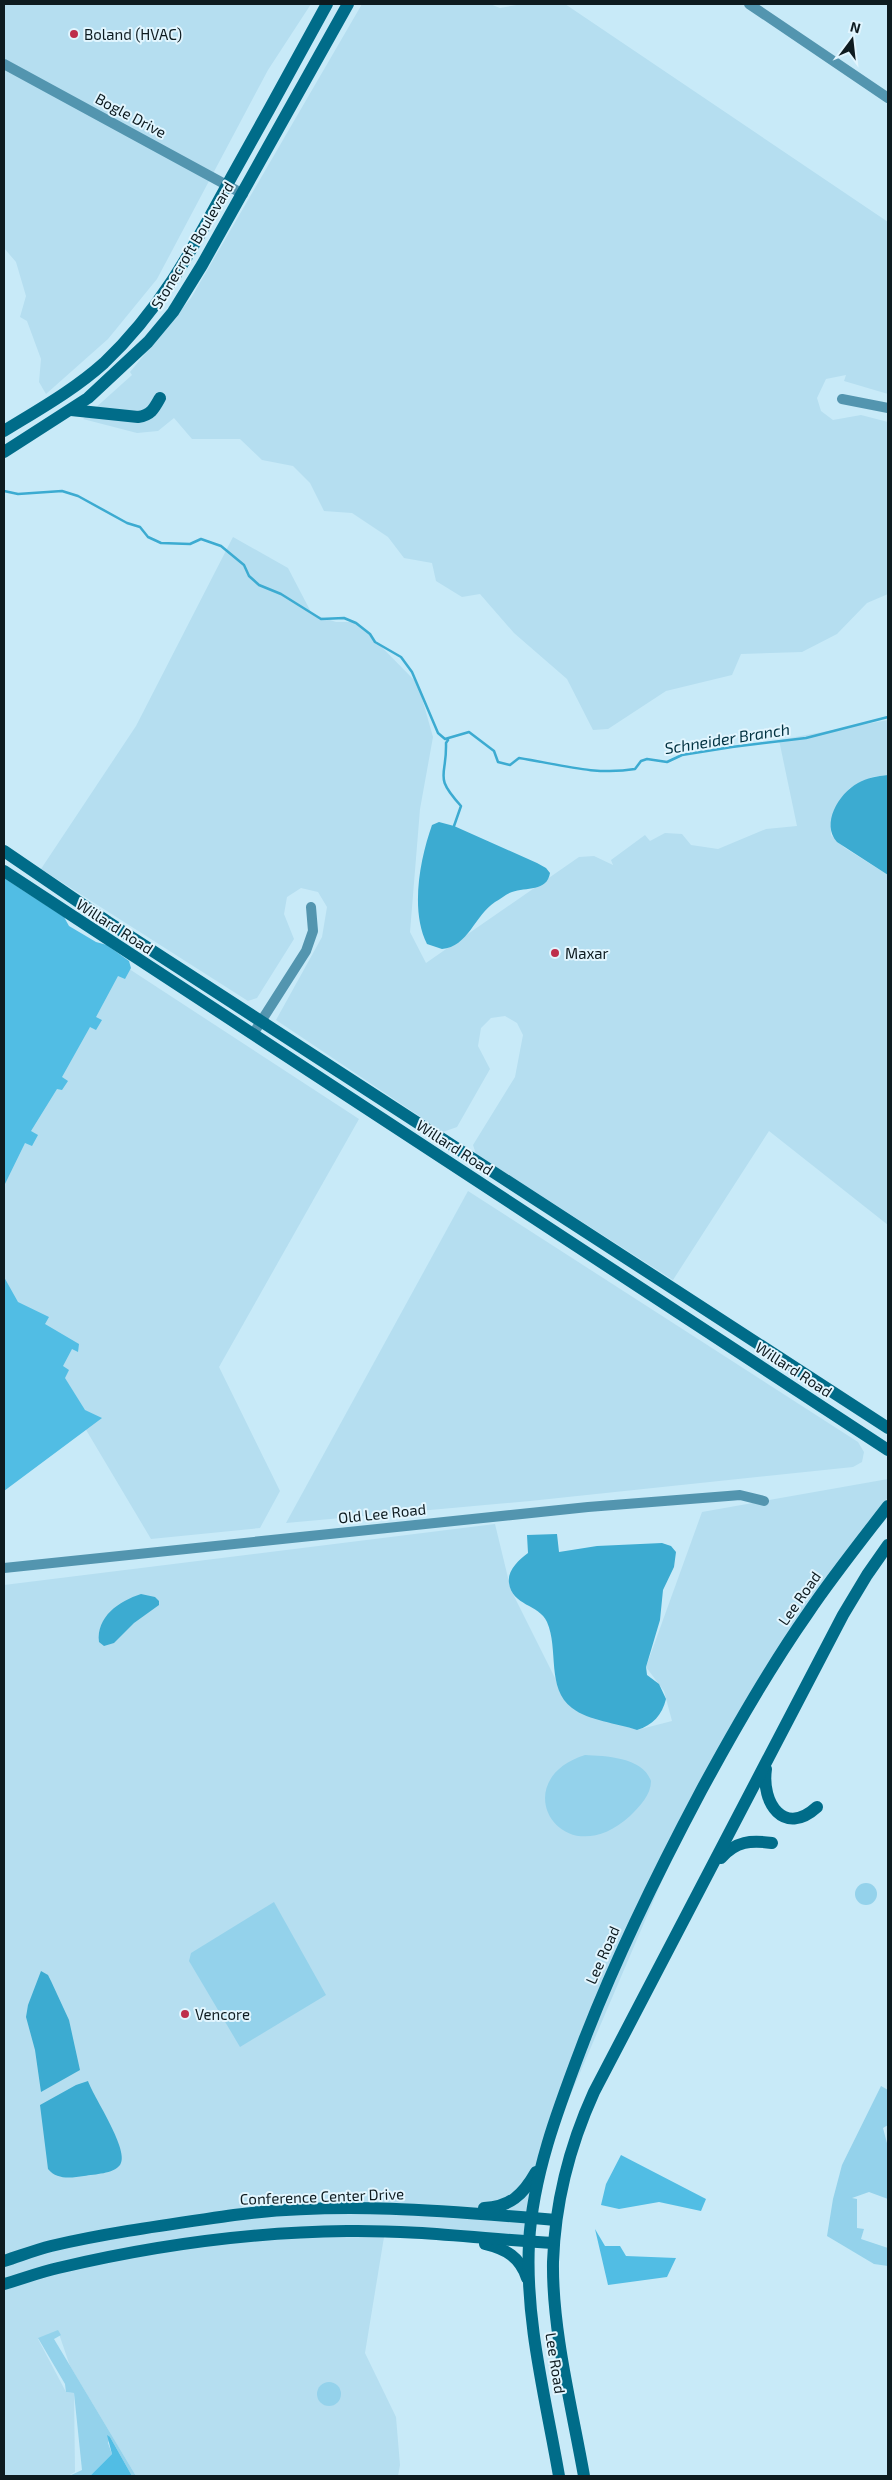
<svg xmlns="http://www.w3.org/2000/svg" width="892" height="2480" viewBox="0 0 892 2480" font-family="'Exo 2',sans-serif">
	<rect width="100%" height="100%" fill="#c8eaf8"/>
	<!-- built -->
	<g fill="#b5def0">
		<polygon points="4,4 311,4 268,70 157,279 108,339 46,394 39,382 41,359 27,321 20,317 26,296 16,262 4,248"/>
		<polygon points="362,4 490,4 500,8 522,4 565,4 888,222 888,394 844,381 846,375 826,379 817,398 821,411 833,420 861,415 888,422 888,594 867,603 837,634 802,652 741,654 732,675 666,691 608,729 593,730 567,679 514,633 480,594 462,597 436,581 432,563 404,558 388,537 352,513 324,511 310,483 293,466 262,460 240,439 192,439 174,418 158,431 137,433 83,419 132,375 130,372 191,298"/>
		<polygon points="233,537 288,568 312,614 336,622 357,622 418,684 433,737 420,809 410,932 426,963 579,857 594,856 613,865 611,860 645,835 650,841 665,833 682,834 691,845 718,849 766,829 797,826 779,740 888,720 888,775 872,777 850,788 839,802 832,816 831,835 845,848 888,875 888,1225 769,1131 673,1280 476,1154 473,1145 515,1077 523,1035 517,1023 505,1016 491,1018 481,1028 478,1046 490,1069 457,1127 443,1132 276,1020 322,937 327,907 318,892 301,888 287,897 284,914 294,939 257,998 248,1001 41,869 136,726"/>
		<polygon points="117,961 359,1119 219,1367 280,1491 260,1528 151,1539 4,1292 4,1164"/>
		<polygon points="468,1191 858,1442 864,1452 862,1462 853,1467 530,1501 286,1523"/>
		<polygon points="888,1479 888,1497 802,1621 697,1799 544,2157 529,2242 385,2231 365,2353 396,2417 400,2465 398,2476 136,2476 70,2366 58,2331 38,2339 66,2392 74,2393 75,2472 68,2476 4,2476 4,1585 495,1524 511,1590 556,1680 561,1694 573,1709 637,1730 672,1721 664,1691 646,1667 702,1512"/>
	</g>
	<!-- green -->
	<g fill="#94d2eb">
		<path d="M585,1755c20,1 58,2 66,26 0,14 -11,25 -21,35 -68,62 -127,-35 -45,-61z"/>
		<circle cx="866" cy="1894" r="11"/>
		<polygon points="274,1902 326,1995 240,2047 189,1961 191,1953"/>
		<polygon points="881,2086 888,2090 888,2125 883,2128 888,2147 888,2199 869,2192 852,2198 857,2199 857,2228 864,2229 861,2239 888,2248 888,2266 874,2264 827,2236 833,2199 842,2165"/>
		<polygon points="58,2330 61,2335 54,2339 136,2476 132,2476 110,2437 108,2443 112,2454 90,2476 69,2476 82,2470 74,2393 66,2392 65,2384 38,2338"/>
		<circle cx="329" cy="2394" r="12"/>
	</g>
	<!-- forest -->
	<g fill="#51bde4">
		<polygon points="4,878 64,917 69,926 96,942 107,945 129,961 131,968 125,979 118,976 96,1017 102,1020 96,1030 90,1027 62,1077 68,1081 62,1090 57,1089 31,1131 38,1135 32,1146 25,1143 4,1186"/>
		<polygon points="4,1277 18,1302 49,1317 45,1324 79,1344 78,1352 72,1349 63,1366 69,1370 65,1378 85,1410 102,1418 4,1491"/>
		<polygon points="621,2155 706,2199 701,2211 659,2202 619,2209 601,2205 606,2184"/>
		<polygon points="595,2229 605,2246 620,2246 626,2256 676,2258 667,2277 608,2285"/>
		<polygon points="107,2435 110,2437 132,2476 90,2476 112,2454"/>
	</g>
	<!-- water -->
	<g fill="#3cabd1">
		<path d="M888,775v100l-51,-33c-16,-18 1,-48 21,-59 9,-5 19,-7 30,-8z"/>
		<path d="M439,822l15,4 83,37 9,5 4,5c-3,19 -24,14 -38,19 -6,2 -11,7 -17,10 -20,13 -27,45 -53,47l-15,-5c-17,-34 -7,-85 5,-119z"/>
		<path d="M557,1534l2,18 38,-6 65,-3 9,3 5,6 -2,15 -11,23 -3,30 -14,47 1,8 12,9 7,15c-4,16 -13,26 -29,31 -20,-7 -48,-9 -65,-22 -26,-20 -13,-59 -25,-86 -8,-18 -35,-16 -38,-39 -2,-13 10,-23 19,-30l-1,-18z"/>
		<path d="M141,1594l14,3 4,4v4l-25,18 -20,20 -10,3 -5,-4c-3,-25 20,-41 42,-48z"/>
		<polygon points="41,1971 48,1975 51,1981 69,2020 80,2070 41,2092 35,2050 26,2017 28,2005"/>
		<path d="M88,2081c6,17 43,71 32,84 -7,9 -25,9 -36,11 -13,2 -27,4 -36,-7l-8,-64 36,-20z"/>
	</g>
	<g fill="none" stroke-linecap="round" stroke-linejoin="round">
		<!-- stream -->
		<g stroke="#3cabd1" stroke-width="2.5">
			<path d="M4,491l14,3 44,-3 16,5 49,27 13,4 8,10 13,6 29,1 11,-5 20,7 23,19 5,11 10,9 22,9 40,25 23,-1 12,5 14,11 5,8 26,15 11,15 26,61 7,6 24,-7 25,19 4,11 12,3 9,-7c39,6 76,18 116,11l6,-8 6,-2 20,3 15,-7 50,-8 74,-9 82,-21"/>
			<path d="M448,740l-2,3c1,35 -13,32 15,63l-7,20"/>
		</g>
		<!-- street -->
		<g stroke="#5395af" stroke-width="10">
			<polyline points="749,4 888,98"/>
			<polyline points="4,64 243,194"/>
			<polyline points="842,399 888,408"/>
			<polyline points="253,1034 306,951 313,931 311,907"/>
			<polyline points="4,1568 588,1507 728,1496 740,1495 764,1501"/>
		</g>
		<!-- secondary -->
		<g stroke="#006c89" stroke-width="12">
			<path d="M71,410l67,7c13,-2 16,-8 22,-19"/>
			<path d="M4,431c34,-21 70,-41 100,-68 59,-56 90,-117 128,-187 32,-57 64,-115 95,-172"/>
			<polyline points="4,452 88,398 148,342 173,312 202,265 348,4"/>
			<polyline points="4,851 108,922 888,1428"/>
			<polyline points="4,871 888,1450"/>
			<path d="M766,1769c-5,34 18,68 51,38"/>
			<path d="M721,1858c15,-17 30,-18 51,-15"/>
			<path d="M484,2208c26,-1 39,-13 52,-36"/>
			<path d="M485,2244c21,5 35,13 42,34"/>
			<path d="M4,2261c16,-5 31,-11 47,-15 60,-14 122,-22 183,-31 106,-14 216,-4 322,5"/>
			<path d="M4,2284c18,-5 36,-12 54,-16 93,-22 193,-36 289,-37 69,-1 138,8 207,12"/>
			<path d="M559,2476c-13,-76 -34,-155 -30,-233 4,-71 31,-139 56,-205 33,-85 73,-166 116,-247 33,-61 67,-121 107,-178 25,-37 53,-72 80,-107"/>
			<path d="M584,2476c-12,-68 -32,-146 -31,-214 2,-60 16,-115 41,-170l249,-477 24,-40 21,-30"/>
		</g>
	</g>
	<!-- markers -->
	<g fill="#be2e4b" stroke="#e1f5fe" stroke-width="2">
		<circle cx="74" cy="34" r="5"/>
		<circle cx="555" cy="953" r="5"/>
		<circle cx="185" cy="2014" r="5"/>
	</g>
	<g text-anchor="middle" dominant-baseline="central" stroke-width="4" stroke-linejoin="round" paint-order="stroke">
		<!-- poi labels -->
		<g font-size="15" fill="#0e1b20" stroke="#e1f5fe" text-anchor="start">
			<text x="84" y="34">Boland (HVAC)</text>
			<text x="565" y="953">Maxar</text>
			<text x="195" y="2014">Vencore</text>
		</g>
		<!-- street labels -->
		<g font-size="15" fill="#0e1b20" stroke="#e1f5fe">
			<text transform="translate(131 115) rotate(28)">Bogle Drive</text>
			<text transform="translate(192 245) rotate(-59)">Stonecroft Boulevard</text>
			<text transform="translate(115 926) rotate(33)">Willard Road</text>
			<text transform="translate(455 1147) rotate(33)">Willard Road</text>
			<text transform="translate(794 1369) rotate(33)">Willard Road</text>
			<text transform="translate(382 1513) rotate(-6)">Old Lee Road</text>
			<text transform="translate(799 1598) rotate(-55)">Lee Road</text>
			<text transform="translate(602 1955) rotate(-66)">Lee Road</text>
			<text transform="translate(322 2196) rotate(-2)">Conference Center Drive</text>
			<text transform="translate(556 2363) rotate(81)">Lee Road</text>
		</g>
		<!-- water labels -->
		<g font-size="16" font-style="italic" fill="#003140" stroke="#e1f5fe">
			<text transform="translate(727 738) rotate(-9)">Schneider Branch</text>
		</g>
	</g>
	<!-- border -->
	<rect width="892" height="2480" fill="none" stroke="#0e1b20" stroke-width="10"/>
	<!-- north arrow -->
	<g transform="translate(852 40) rotate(15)" stroke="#e1f5fe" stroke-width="4" paint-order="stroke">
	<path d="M0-4L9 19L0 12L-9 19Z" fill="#0e1b20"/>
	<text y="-8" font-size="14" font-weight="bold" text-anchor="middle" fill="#0e1b20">N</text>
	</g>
</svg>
